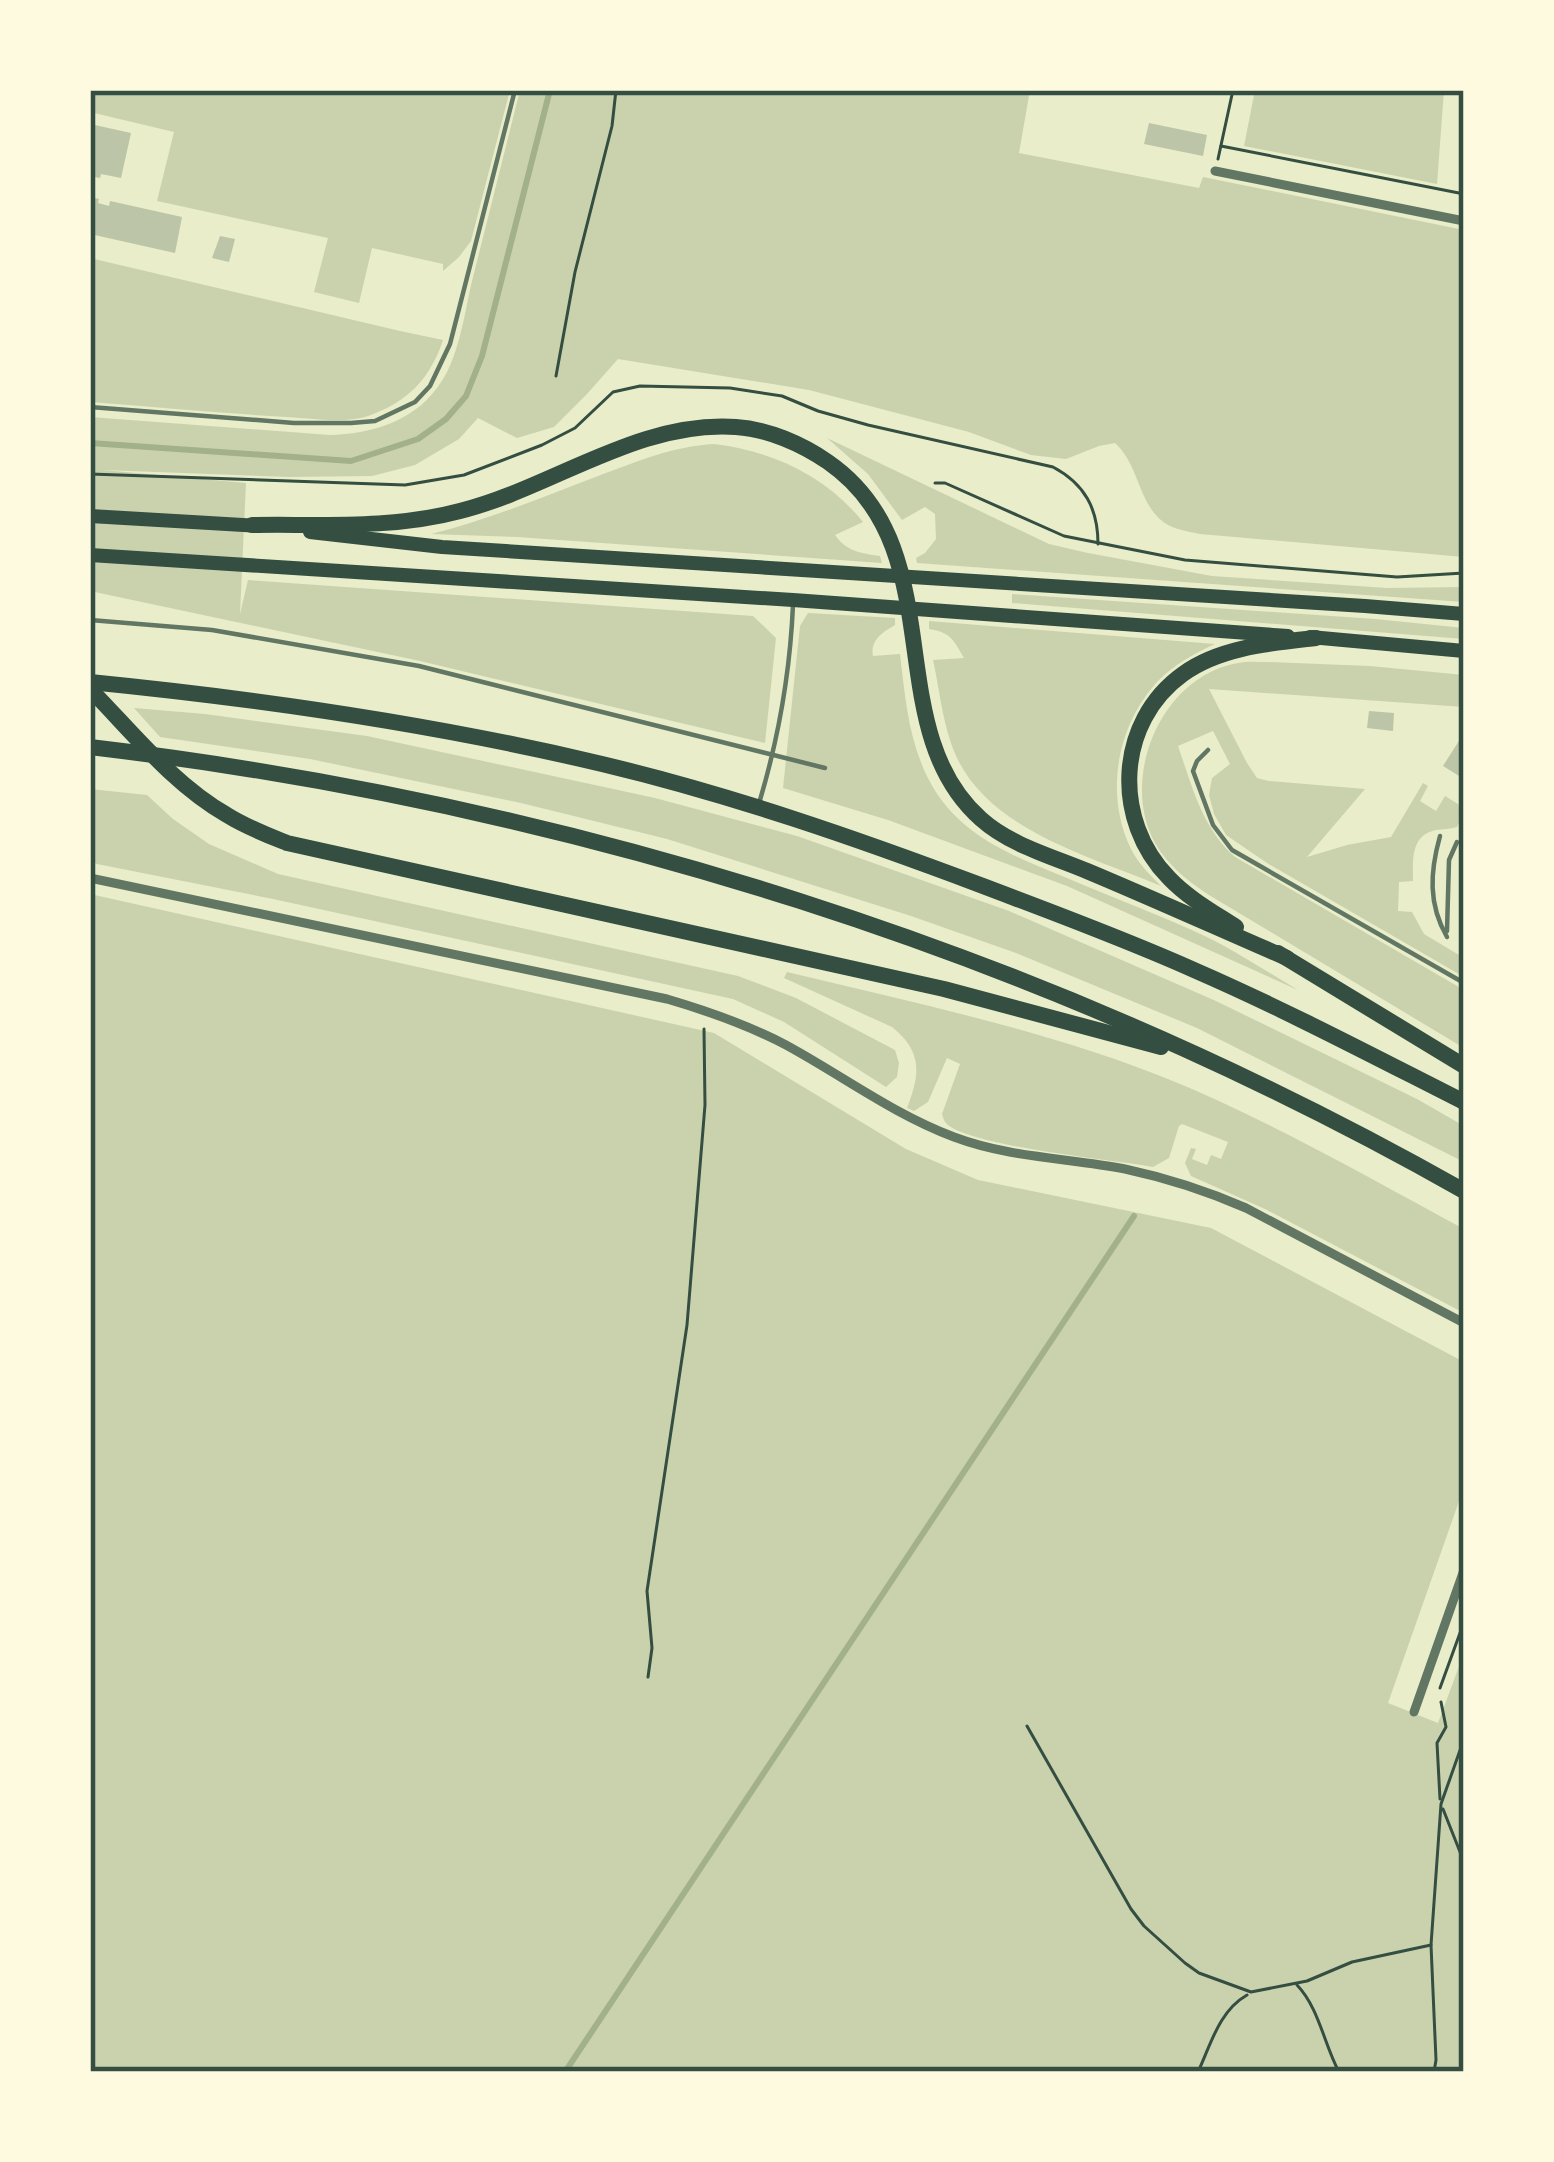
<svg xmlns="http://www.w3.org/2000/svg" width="1554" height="2162" viewBox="0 0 1554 2162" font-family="'Fira Sans Condensed',sans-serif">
	<rect width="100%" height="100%" fill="#e9edc9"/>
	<!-- green -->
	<g fill="#cad2ad">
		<polygon points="90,90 510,90 471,241 459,257 443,271 443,264 372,248 359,303 314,292 328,238 157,201 174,132 90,112"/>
		<path d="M520,90h510l-11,63 180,35 4,-11 261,53v327l-264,-23c-9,-2 -21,-4 -30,-8 -32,-16 -29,-60 -55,-83l-16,3 -33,13 -35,-4 -62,-23 -160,-42 -191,-31 -31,35 -33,33 -37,11 -39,-20 -19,21 -44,26 -43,11 -83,1 -186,-7 143,13 -6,131 8,-34 505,36 23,22 -11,105 -345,-82 -330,-70v-174l240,18c40,-1 82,-13 107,-47 22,-28 27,-73 35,-107 16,-63 32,-127 48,-191z"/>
		<polygon points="1255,90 1444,90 1437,184 1244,146"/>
		<path d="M90,258l310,73 43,9c-13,39 -35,62 -75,76 -24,8 -57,2 -83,1 -65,-4 -130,-10 -195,-15z"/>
		<polygon points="827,438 1049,544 1088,553 1212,576 1387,588 1464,587 1464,602 917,563 916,558 925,553 936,539 935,514 925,507 902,520 868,474"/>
		<path d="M714,444c58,7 112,32 149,78l-28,13c12,17 26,18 45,21l2,7 -365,-26 -86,-3c57,-14 112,-37 167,-58 38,-14 75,-30 116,-32z"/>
		<polygon points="1012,594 1375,619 1464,628 1464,639 1012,603"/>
		<path d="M808,613l87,5v7c-12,7 -25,15 -22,31l27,-2c6,51 10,105 43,148 31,40 78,57 124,76 42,18 85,34 127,53 36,16 70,39 104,59l-231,-104 -179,-66 -105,-32 17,-162z"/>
		<path d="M929,621l286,23c-20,9 -40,20 -56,36 -42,44 -55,114 -28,169 7,14 19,26 30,37 -74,-31 -182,-58 -210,-143 -9,-26 -12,-56 -18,-83l31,-2c-10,-17 -13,-26 -35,-29z"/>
		<path d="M1267,662l103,4 94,9v32l-255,-18 38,74 10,15 12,3 96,8 -58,68 40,-12 44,-8 32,-54 5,3 -8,15 16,10 9,-15 13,8 5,10 -6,13c-7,2 -14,2 -21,3 -26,5 -23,31 -23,51l-14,1 -1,29 14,1 12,22 40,24v19l-197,-114 -41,-28 -12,-21 -5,-19 3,-17 18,-14 -17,-33 -35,15c14,40 24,82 57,111l229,133v58l-255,-153c-21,-14 -41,-29 -54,-52 -36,-65 6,-167 83,-180 9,-2 19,-1 29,-1z"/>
		<polygon points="134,708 205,714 367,736 655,798 797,836 1009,911 1216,1001 1417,1099 1464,1126 1464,1162 1197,1028 1016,953 911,916 667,839 521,803 310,759 160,737"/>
		<polygon points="90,789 147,795 173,819 209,844 278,874 738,976 796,998 895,1050 899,1063 897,1077 886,1087 784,1022 733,999 273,899 97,864 90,861"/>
		<polygon points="90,894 714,1033 906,1149 978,1180 1211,1228 1464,1362 1464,1487 1388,1703 1438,1723 1464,1653 1464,2072 90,2072"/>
		<path d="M787,972c128,31 259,58 381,107 103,42 199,98 296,150v84l-199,-104 -74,-33 -6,-13 6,-15 5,1 -4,10 15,6 4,-10 10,4 7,-17 -46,-18 -3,2 -10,32 -16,9c-37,-7 -187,-21 -207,-44 -2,-2 -3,-6 -4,-9l18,-50 -13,-6 -19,44 -14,9 -7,-3c13,-34 16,-56 -15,-81l-108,-49z"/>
	</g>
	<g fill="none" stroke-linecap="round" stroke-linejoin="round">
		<!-- stream -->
		<g stroke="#a3b18a" stroke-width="6">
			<polyline points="90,443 351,461 418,439 446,419 466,396 482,356 550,90"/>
			<polyline points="565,2072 1134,1216"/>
		</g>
	</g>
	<!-- building -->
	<g fill="#bcc5a7">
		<polygon points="1149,123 1207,135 1203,156 1144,144"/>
		<polygon points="90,124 131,133 121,178 101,174 100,178 90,176"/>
		<polygon points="90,197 99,199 98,203 109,206 110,201 182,217 175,253 90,234"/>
		<polygon points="220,236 235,239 229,262 212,258"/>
		<polygon points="1369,711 1394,713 1393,731 1367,728"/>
		<polygon points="1464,733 1464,779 1443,766"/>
	</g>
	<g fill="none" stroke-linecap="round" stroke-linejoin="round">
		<!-- path -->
		<g stroke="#344e41" stroke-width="3">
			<polyline points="1221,146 1464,194"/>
			<polyline points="1218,159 1233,90"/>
			<polyline points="556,376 575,272 612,126 616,90"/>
			<path d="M90,474l315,11 59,-10 78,-30 33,-17 38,-36 27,-6 90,2 52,8 36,15 50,14 185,42c32,17 45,42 45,77"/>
			<polyline points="935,483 945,483 1064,536 1185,560 1397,577 1464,573"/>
			<polyline points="648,1677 652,1648 647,1591 687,1325 705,1105 704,1029"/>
			<polyline points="1440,1688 1464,1622"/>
			<polyline points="1027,1726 1131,1909 1144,1926 1185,1963 1199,1973 1251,1992 1307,1981 1352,1962 1431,1945"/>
			<polyline points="1440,1799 1437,1743 1446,1727 1441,1702"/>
			<polyline points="1443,1809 1464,1862"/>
			<path d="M1297,1985c22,23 27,59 42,87"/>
			<path d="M1198,2072c13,-28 21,-61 49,-77"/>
			<polyline points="1434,2072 1436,2060 1431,1945 1441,1804 1464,1739"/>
		</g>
		<!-- service -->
		<g stroke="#617663" stroke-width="4.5">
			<polyline points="90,407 294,423 351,423 375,421 415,402 430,386 450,344 515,90"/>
			<polyline points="90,620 212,630 419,666 825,768"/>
			<polyline points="1208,750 1197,761 1193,771 1213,825 1232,850 1464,983"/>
			<path d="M760,800c19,-64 30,-127 33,-195"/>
			<path d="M1440,836c-10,36 -12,68 7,101"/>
			<polyline points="1447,931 1449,860 1457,842"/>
		</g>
		<!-- minor -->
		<g stroke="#617663" stroke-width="9">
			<polyline points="1215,171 1464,221"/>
			<path d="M90,878l577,121c41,12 81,26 119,46 57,31 107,69 168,92 56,21 114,21 171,32 42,9 82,22 121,39l218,115"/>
			<polyline points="1414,1712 1464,1570"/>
		</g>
		<!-- secondary -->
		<g stroke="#344e41" stroke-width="14">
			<polyline points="90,516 259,526"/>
			<polyline points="310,532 442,547 1365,606 1464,614"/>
			<polyline points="90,555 793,600 1288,636"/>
			<polyline points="1310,637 1464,651"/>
		</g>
		<!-- motorway -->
		<g stroke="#344e41" stroke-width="16">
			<path d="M252,525c69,-1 141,4 208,-14 92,-23 178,-91 276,-84 32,2 66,17 92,35 127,88 49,265 153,357 29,26 70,37 106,52 67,28 133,58 200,87"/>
			<path d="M90,682c171,17 344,42 512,82 130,31 256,75 381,122 71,27 142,53 211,84 92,40 181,87 270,132"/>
			<path d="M90,689c43,44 83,95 137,126 19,12 40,20 60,28l657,146 217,58"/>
			<path d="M90,747c481,57 952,205 1374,444"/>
			<path d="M1236,927c-23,-15 -48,-29 -67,-49 -57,-58 -53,-156 14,-204 37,-27 89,-31 133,-36"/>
			<polyline points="1278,953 1464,1066"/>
		</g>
	</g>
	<!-- border -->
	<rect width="1554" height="2162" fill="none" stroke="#fefae0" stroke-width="186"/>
	<rect x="93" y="93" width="1368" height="1976" fill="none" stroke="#344e41" stroke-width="4.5"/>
</svg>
